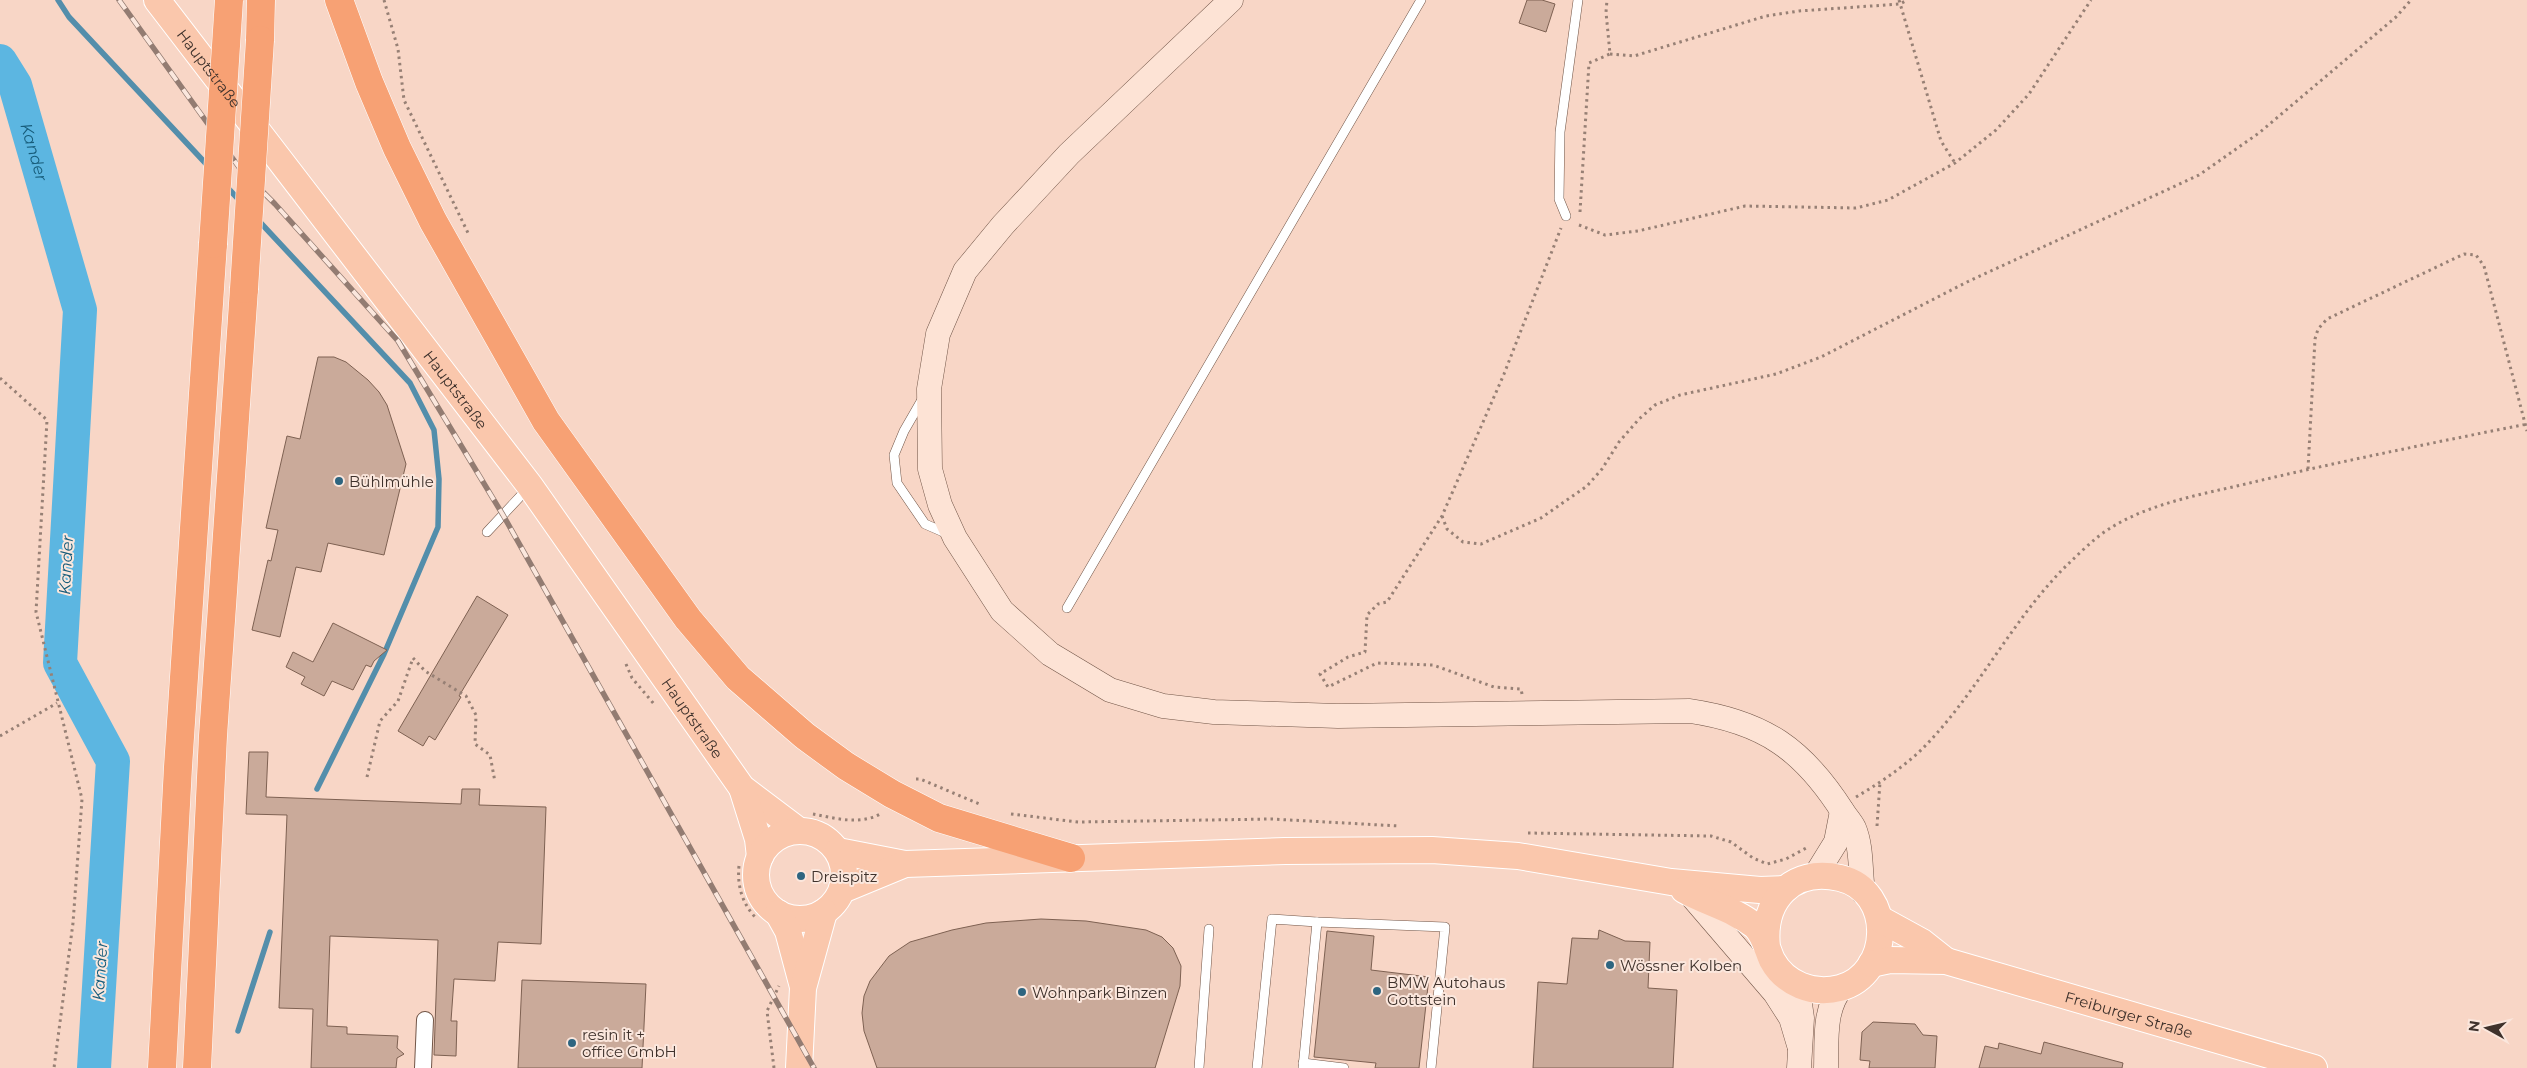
<svg xmlns="http://www.w3.org/2000/svg" width="2527" height="1068" viewBox="0 0 2527 1068" font-family="Montserrat,sans-serif">
	<rect width="100%" height="100%" fill="#f8d6c6"/>
	<g fill="none" stroke-linecap="round" stroke-linejoin="round">
		<!-- stream -->
		<g stroke="#538eab" stroke-width="5.5">
			<polyline points="58,0 69,17 209,167"/>
			<polyline points="225,185 241,202"/>
			<polyline points="258,220 410,383 434,430 439,479 438,527 384,654 317,789"/>
			<polyline points="238,1031 270,932"/>
		</g>
		<!-- river -->
		<path stroke="#5cb6e1" stroke-width="34" id="s1" d="M0,61l15,24 65,225 -20,353 53,98 -19,307"/>
	</g>
	<!-- building -->
	<g fill="#caaa9a" stroke="#7e6152">
		<polygon points="1527,0 1542,0 1555,4 1546,32 1519,23"/>
		<polygon points="318,357 334,357 346,362 368,380 379,392 387,405 406,464 384,555 328,543 321,572 296,567 280,637 252,630 268,560 271,561 278,530 266,528 287,436 300,439"/>
		<polygon points="477,596 508,615 459,696 461,697 435,740 429,736 423,746 398,731"/>
		<polygon points="333,623 387,650 374,661 371,667 366,665 353,690 332,681 324,696 301,684 305,677 286,667 293,652 313,662"/>
		<polygon points="249,752 268,752 266,797 461,804 462,789 480,789 479,805 546,807 541,944 498,942 495,981 454,979 451,1021 457,1021 456,1056 434,1055 438,940 330,936 327,1026 347,1027 347,1034 398,1036 397,1048 404,1054 397,1058 396,1068 311,1068 313,1009 279,1008 287,815 246,814"/>
		<polygon points="1041,919 1086,921 1146,930 1162,937 1173,948 1181,966 1180,986 1155,1068 877,1068 864,1031 862,1013 864,996 870,981 889,956 910,942 952,930 986,923"/>
		<polygon points="1599,930 1625,941 1650,942 1648,988 1677,990 1673,1068 1533,1068 1538,982 1567,984 1572,938 1598,939"/>
		<polygon points="1327,931 1374,936 1371,970 1429,977 1419,1068 1375,1068 1376,1063 1314,1057"/>
		<polygon points="522,980 646,984 642,1068 518,1068"/>
		<polygon points="1873,1022 1915,1024 1923,1035 1937,1036 1935,1068 1869,1068 1870,1061 1860,1060 1862,1032"/>
		<polygon points="2044,1042 2123,1063 2122,1068 1979,1068 1985,1046 1998,1049 1999,1043 2041,1054"/>
	</g>
	<g fill="none" stroke-linecap="round" stroke-linejoin="round">
		<defs>
			<g id="lane">
				<polyline points="1566,216 1559,199 1560,132 1578,0"/>
				<polyline points="923,398 904,431 894,455 897,483 925,524 948,534"/>
				<polyline points="487,532 528,488"/>
				<polyline points="1067,608 1421,0"/>
				<polyline points="1317,922 1445,927 1431,1068"/>
				<polyline points="1303,1063 1344,1068"/>
				<polyline points="1199,1068 1209,929"/>
				<polyline points="1257,1068 1272,919 1317,922 1303,1068"/>
			</g>
			<polyline id="street" points="423,1068 425,1020"/>
			<g id="secondary">
				<path d="M1231,0l-162,154 -66,71 -38,46 -27,63 -9,55 1,80 10,36 15,33 47,73 48,43 60,36 53,16 51,6 124,4 352,-5c74,11 113,38 153,101 3,5 8,10 11,16 8,19 6,43 9,64"/>
				<polyline points="1815,876 1836,842 1842,811"/>
				<polyline points="1690,894 1775,993 1791,1018 1799,1045"/>
				<polyline points="1787,978 1799,997 1802,1018 1799,1068"/>
				<path d="M1826,1068c1,-27 -3,-59 16,-81"/>
			</g>
			<g id="primary">
				<path id="s2" d="M157,0l373,486 212,302 57,43"/>
				<polyline points="742,788 758,839 760,857"/>
				<circle cx="800" cy="875" r="44"/>
				<polyline points="838,851 905,864 1285,851 1432,850 1518,856 1671,882 1760,890 1785,889"/>
				<polyline points="842,890 905,864"/>
				<path d="M1684,890c23,13 50,19 71,36 9,8 12,23 17,34 13,24 41,35 68,28 52,-14 55,-97 0,-110 -48,-11 -78,22 -73,69"/>
				<polyline points="778,913 788,931 803,987"/>
				<polyline points="1880,919 1922,942 1946,961"/>
				<path id="s3" d="M1871,964l19,-4 56,1 368,107"/>
				<polyline points="799,1068 803,988 824,912"/>
			</g>
			<g id="highway">
				<polyline points="339,0 369,82 397,148 433,221 546,421 688,619 738,678 805,736 846,766 892,794 939,818 1071,858"/>
				<polyline points="260,40 261,0"/>
				<polyline points="162,1068 178,767 213,244"/>
				<polyline points="197,1068 213,736 244,289"/>
			</g>
		</defs>
		<!-- lane casing -->
		<use href="#lane" stroke="#715547" stroke-width="10"/>
		<!-- street casing -->
		<use href="#street" stroke="#715547" stroke-width="18"/>
		<!-- secondary casing -->
		<use href="#secondary" stroke="#715547" stroke-width="25"/>
		<!-- primary casing -->
		<use href="#primary" stroke="#fff" stroke-width="28"/>
		<!-- highway casing -->
		<use href="#highway" stroke="#fff" stroke-width="29"/>
		<!-- path -->
		<g stroke="#978075" stroke-width="3" stroke-dasharray="2.5 4" stroke-linecap="butt">
			<polyline points="384,0 398,49 404,100 469,235"/>
			<polyline points="1899,0 1941,141 1955,163"/>
			<polyline points="1610,54 1634,56 1766,16 1799,11 1900,4 1907,0"/>
			<polyline points="1580,212 1589,63 1610,54 1606,12 1607,0"/>
			<polyline points="1579,225 1605,235 1638,231 1745,206 1856,208 1888,200 1955,163 1996,130 2029,94 2091,0"/>
			<polyline points="0,378 47,420 36,612 82,799 73,923 54,1068"/>
			<polyline points="2308,469 2315,339 2318,329 2327,319 2464,254 2476,255 2484,266 2527,431"/>
			<polyline points="1442,516 1447,529 1463,542 1481,544 1541,518 1587,486 1602,469 1619,442 1639,419 1655,405 1680,395 1776,374 1821,357 1967,282 2199,175 2259,133 2396,17 2411,0"/>
			<polyline points="413,658 425,671 466,696 476,715 475,744 490,755 495,782"/>
			<polyline points="626,664 632,678 654,704"/>
			<polyline points="1522,694 1521,689 1494,687 1433,665 1377,663 1328,687 1320,674 1348,657 1365,652 1367,615 1378,604 1387,602 1442,516 1504,374 1561,228"/>
			<polyline points="0,736 57,703"/>
			<polyline points="367,777 380,721 398,701 413,658"/>
			<polyline points="916,779 920,779 982,805"/>
			<path d="M1856,797c22,-13 43,-27 62,-44 57,-55 91,-130 148,-187 14,-13 29,-29 46,-39 43,-26 98,-34 146,-46 89,-21 179,-39 269,-57"/>
			<path d="M813,814c22,4 47,12 69,-1"/>
			<polyline points="1011,814 1078,822 1272,819 1399,826"/>
			<polyline points="1877,826 1880,782"/>
			<polyline points="1528,833 1711,836 1731,842 1753,858 1767,864 1786,859 1808,847"/>
			<path d="M739,866c-2,19 3,37 16,51"/>
			<polyline points="774,1068 767,1011 779,986"/>
		</g>
		<!-- lane -->
		<use href="#lane" stroke="#fff" stroke-width="9"/>
		<!-- street -->
		<use href="#street" stroke="#fff" stroke-width="16"/>
		<!-- secondary -->
		<use href="#secondary" stroke="#fde3d5" stroke-width="24"/>
		<!-- primary -->
		<use href="#primary" stroke="#fac7ac" stroke-width="26"/>
		<!-- highway -->
		<use href="#highway" stroke="#f7a174" stroke-width="28"/>
		<defs>
			<polyline id="rail" points="119,0 241,170 275,204 398,341 503,515 814,1068"/>
		</defs>
		<!-- rail casing -->
		<use href="#rail" stroke="#937c72" stroke-width="5.5"/>
		<!-- rail -->
		<use href="#rail" stroke="#fbe7dd" stroke-width="4" stroke-dasharray="11" stroke-linecap="butt"/>
		<defs>
			<g id="highway-bridge">
				<polyline points="213,244 229,0"/>
				<polyline points="244,289 260,40"/>
			</g>
		</defs>
		<!-- highway-bridge casing -->
		<use href="#highway-bridge" stroke="#fff" stroke-width="29" stroke-linecap="butt"/>
		<!-- highway-bridge -->
		<use href="#highway-bridge" stroke="#f7a174" stroke-width="28"/>
	</g>
	<!-- markers -->
	<g fill="#2e6580" stroke="#fbe7dd" stroke-width="2">
		<circle cx="339" cy="481" r="5"/>
		<circle cx="801" cy="876" r="5"/>
		<circle cx="1610" cy="965" r="5"/>
		<circle cx="1377" cy="991" r="5"/>
		<circle cx="1022" cy="992" r="5"/>
		<circle cx="572" cy="1043" r="5"/>
	</g>
	<g text-anchor="middle" dominant-baseline="central" stroke-width="4" stroke-linejoin="round" paint-order="stroke">
		<!-- street labels -->
		<g font-size="15" fill="#3f322c" stroke="#fbe7dd">
			<text stroke="none"><textPath href="#s2" startOffset="86">Hauptstraße</textPath></text>
			<text stroke="none"><textPath href="#s2" startOffset="491">Hauptstraße</textPath></text>
			<text stroke="none"><textPath href="#s2" startOffset="896">Hauptstraße</textPath></text>
			<text stroke="none"><textPath href="#s3" startOffset="266">Freiburger Straße</textPath></text>
		</g>
		<!-- poi labels -->
		<g font-size="15" fill="#3f322c" stroke="#fbe7dd" text-anchor="start">
			<text x="349" y="481">Bühlmühle</text>
			<text x="811" y="876">Dreispitz</text>
			<text x="1620" y="965">Wössner Kolben</text>
			<text x="1387" y="982">BMW Autohaus<tspan x="1387" dy="17">Gottstein</tspan></text>
			<text x="1032" y="992">Wohnpark Binzen</text>
			<text x="582" y="1034">resin it +<tspan x="582" dy="17">office GmbH</tspan></text>
		</g>
		<!-- water labels -->
		<g font-size="16" font-style="italic" fill="#175c7a" stroke="#fbe7dd">
			<text stroke="none"><textPath href="#s1" startOffset="98">Kander</textPath></text>
			<text transform="translate(66 565) rotate(-87)">Kander</text>
			<text transform="translate(100 971) rotate(-86)">Kander</text>
		</g>
	</g>
	<!-- north arrow -->
	<g transform="translate(2487 1028) rotate(278)" stroke="#fbe7dd" stroke-width="4" paint-order="stroke">
	<path d="M0-4L9 19L0 12L-9 19Z" fill="#3f322c"/>
	<text y="-8" font-size="14" font-weight="bold" text-anchor="middle" fill="#3f322c">N</text>
	</g>
</svg>
